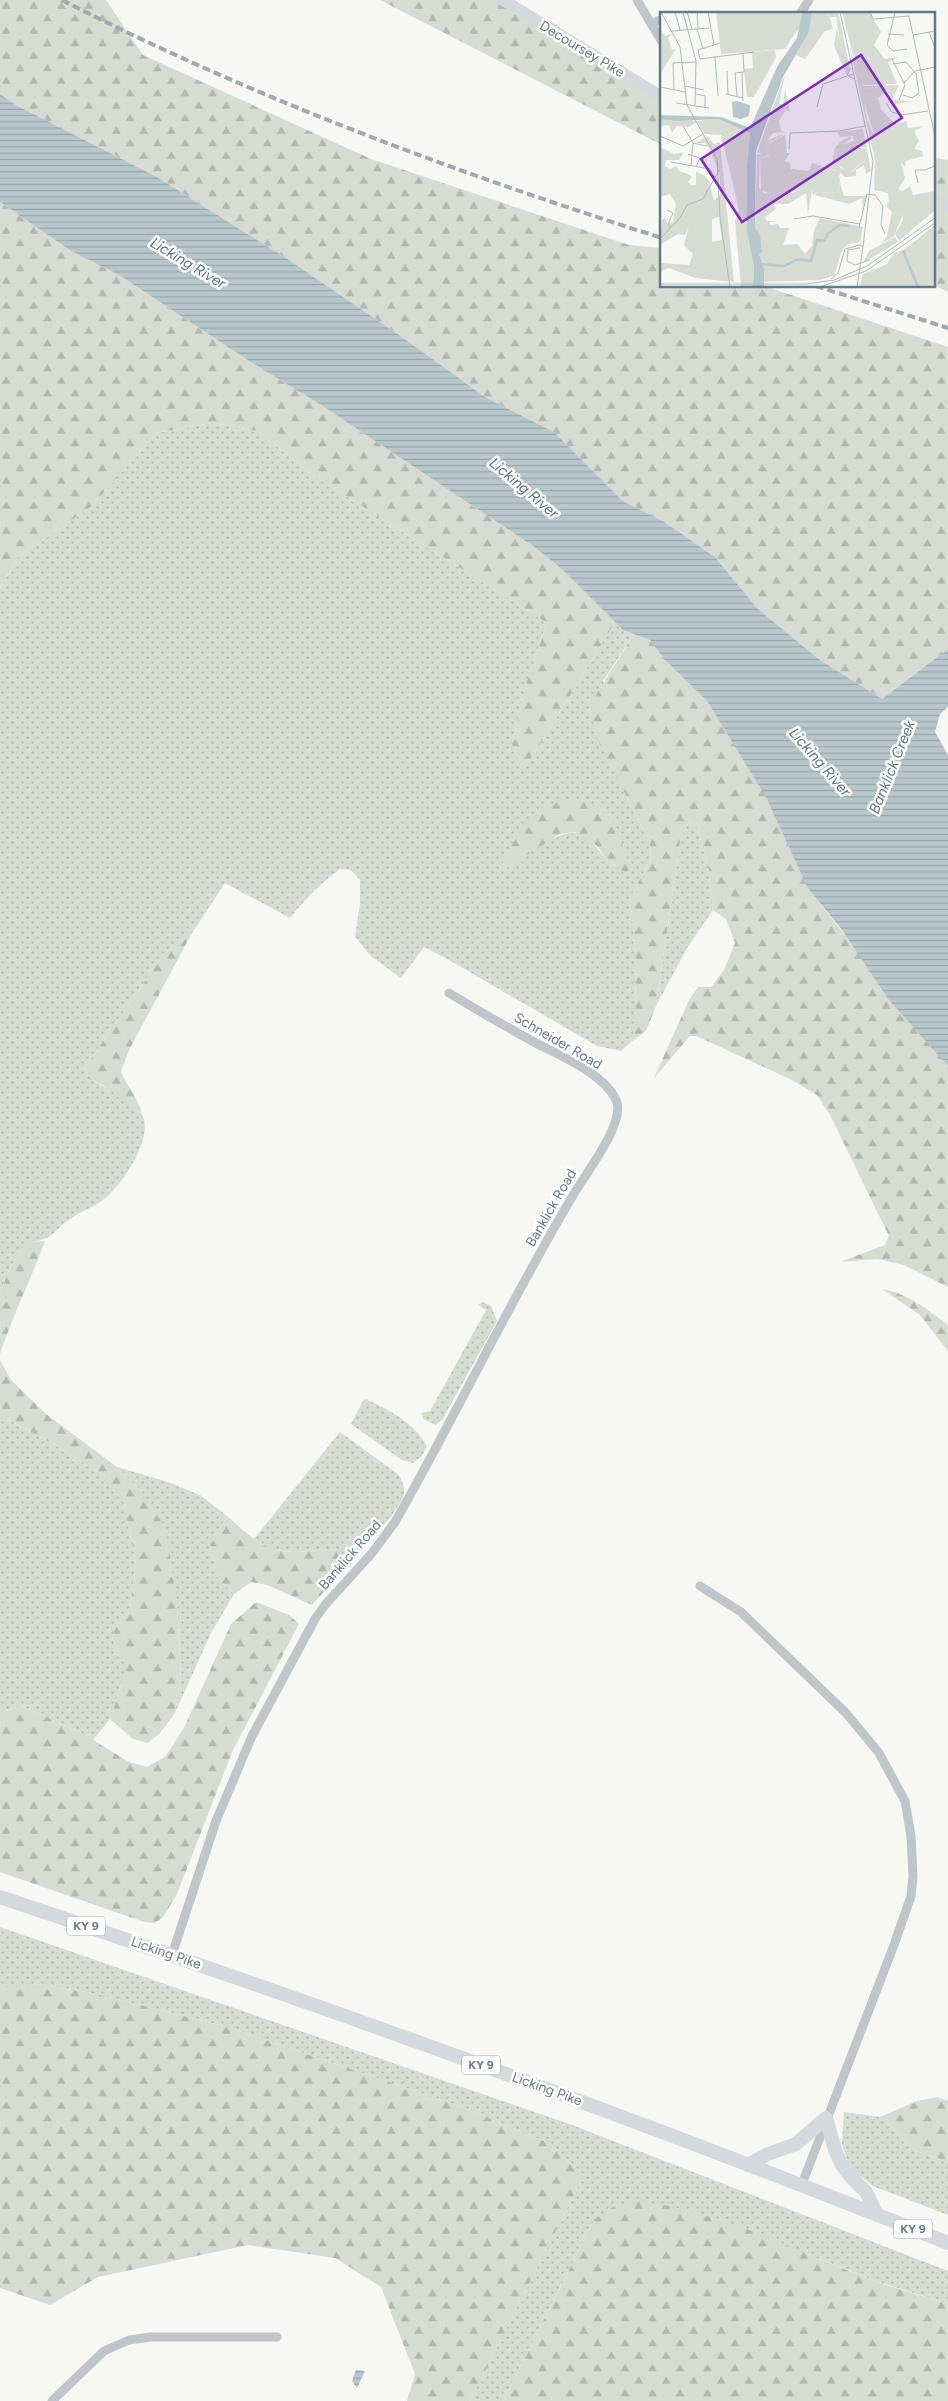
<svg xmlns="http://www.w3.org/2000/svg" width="948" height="2401" viewBox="0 0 948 2401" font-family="Figtree,sans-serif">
	<defs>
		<pattern id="grass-dots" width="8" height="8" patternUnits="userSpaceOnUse" patternTransform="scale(1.25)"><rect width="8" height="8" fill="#d7dcd2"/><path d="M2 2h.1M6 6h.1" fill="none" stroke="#b2b7b0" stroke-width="1.8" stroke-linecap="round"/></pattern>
		<pattern id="forest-firs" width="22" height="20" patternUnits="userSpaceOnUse" patternTransform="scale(1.25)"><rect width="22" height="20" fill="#d7dcd2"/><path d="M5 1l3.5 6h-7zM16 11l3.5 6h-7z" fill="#b2b7b0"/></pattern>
		<pattern id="water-rules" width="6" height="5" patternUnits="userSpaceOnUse" patternTransform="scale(1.25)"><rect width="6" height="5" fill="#b8c7cb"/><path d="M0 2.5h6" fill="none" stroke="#99a7aa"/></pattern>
	</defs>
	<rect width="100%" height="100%" fill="#f7f7f3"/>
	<!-- grass -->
	<g fill="url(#grass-dots)" fill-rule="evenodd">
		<path d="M212,423l45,8 59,46 231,146 -20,58 -15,63 9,21 12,-9 82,-134 8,8 11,4 -31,47 22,113 25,49 1,15 -21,40 6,57 -1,74 -5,14 -9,8 -24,-5 -148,-86 -25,-13 -23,31 -29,-21 -17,-20 5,-34v-23l-9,-10 -11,-1c-20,15 -35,30 -50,49l-65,-35 -33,50 -28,21 -79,113 3,12c15,6 46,22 54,36 13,22 -22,73 -39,85 -9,7 -21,11 -30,17 -21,13 -17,23 -45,25l-18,25 -10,27v-706l18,-31 74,-51 64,-73zM597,806l29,68c-7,-6 -15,-11 -21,-17 -8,-7 -11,-15 -22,-22 -21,-12 -64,28 -85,37z"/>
		<polygon points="689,822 697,826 709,870 713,910 687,948 656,1006 681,836"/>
		<polygon points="483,1302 491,1306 497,1321 442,1420 436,1425 423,1419 422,1413 430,1411 486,1310 478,1305"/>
		<path d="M366,1399c25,12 47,23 61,47l-5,10 -9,7 -11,-3 -51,-36 12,-23z"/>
		<polygon points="0,1415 48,1441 109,1479 122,1494 136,1563 130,1610 115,1629 112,1639 124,1663 124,1677 110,1719 93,1740 80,1732 21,1706 0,1713"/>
		<path d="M340,1432l59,43c3,6 6,13 5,19 -4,17 -42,55 -54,69l-16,-14 -39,3 -22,-2 -19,-11z"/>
		<polygon points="117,1467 168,1482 200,1495 227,1516 210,1545 218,1578 234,1594 211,1633 175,1713 181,1677 177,1604 142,1492"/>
		<polygon points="0,1927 572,2125 948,2271 948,2304 876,2281 714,2218 594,2220 503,2401 470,2401 584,2175 549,2143 454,2104 224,2026 92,1993 37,1984 28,1987 0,1987"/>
		<polygon points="844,2112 880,2117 916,2151 948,2162 948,2215 873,2186 850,2168 842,2144"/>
	</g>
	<!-- forest -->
	<g fill="url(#forest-firs)">
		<polygon points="0,0 106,0 143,55 371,159 629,245 662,248 662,286 764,286 948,347 948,649 882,699 820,660 757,608 715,557 663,521 623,501 554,432 485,397 402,337 286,258 157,177 16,105 0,94"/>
		<polygon points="380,0 503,0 642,86 662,89 662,145"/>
		<polygon points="934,158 948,160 948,292 934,285"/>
		<polygon points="0,202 71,251 119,275 249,361 321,405 533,546 563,570 615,622 533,756 521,766 512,744 527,681 547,623 316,477 257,431 212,423 156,433 92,506 18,557 0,587"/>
		<polygon points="634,634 650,640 665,660 707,701 767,798 807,887 948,1066 948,1287 904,1265 878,1259 840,1262 885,1245 889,1236 830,1115 817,1095 790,1079 696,1036 690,1036 654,1078 689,1000 698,987 711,987 724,970 735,943 726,919 713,910 709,870 697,826 689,822 681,836 656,1006 646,1031 630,1043 635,1028 636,955 630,898 651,858 650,843 597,738 589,706"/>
		<path d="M573,798l24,8 18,18 15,43 -4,7 -22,-18 -6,-9 -15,-12 -9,-3 -14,2 -62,39c7,-14 25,-52 38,-60 11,-8 24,-11 37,-15z"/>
		<path d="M192,933l-63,117 -8,22c6,15 18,26 21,43l-39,-30 -15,-6 -3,-12 79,-113z"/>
		<path d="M45,1241c-14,38 -32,74 -45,113v-60l10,-27 18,-25z"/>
		<path d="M882,1289c23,3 48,22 66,36v26l-28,-36z"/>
		<polygon points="0,1360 11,1380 46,1414 117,1467 142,1492 166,1529 177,1604 181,1677 175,1713 160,1733 148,1743 133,1739 110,1719 124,1677 124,1663 112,1639 115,1629 130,1610 136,1563 122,1494 109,1479 48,1441 0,1415"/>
		<path d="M227,1516c22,19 37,36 67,36 14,0 26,-3 40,-3l16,14 -38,42 -45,-20 -16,-3 -17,12 -16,-16 -8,-33z"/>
		<polygon points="256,1602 289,1615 299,1624 233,1750 177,1894 163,1917 155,1923 144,1922 0,1872 0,1713 21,1706 80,1732 129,1762 147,1767 165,1757 184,1728 231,1624"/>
		<polygon points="37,1984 92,1993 224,2026 454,2104 549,2143 584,2175 470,2401 407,2401 415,2374 381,2287 335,2258 248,2245 98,2277 50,2305 0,2288 0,1987 28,1987"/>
		<polygon points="938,2097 948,2101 948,2162 916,2151 880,2117 917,2101"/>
		<path d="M635,2201c85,8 161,52 241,80 23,9 48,15 72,23v97h-445l91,-181 19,-13z"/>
	</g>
	<!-- water -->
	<g fill="url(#water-rules)">
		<polygon points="0,94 16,105 157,177 286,258 402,337 485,397 554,432 623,501 663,521 715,557 757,608 820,660 882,699 948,649 948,707 940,714 935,732 948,755 948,1066 889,1000 842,930 807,887 767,799 707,701 665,660 650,640 623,630 563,570 533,546 321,405 249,361 119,275 71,251 0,202"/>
		<polygon points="356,2370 365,2371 357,2388 352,2381"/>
	</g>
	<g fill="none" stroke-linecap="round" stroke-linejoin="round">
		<!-- street -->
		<g stroke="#bfc5c8" stroke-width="9">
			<polyline points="637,0 662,42"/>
			<polyline points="800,14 809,0"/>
			<polyline points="651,24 662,19"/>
			<polyline points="700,1586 741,1612 846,1713 879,1753 905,1801 911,1836 913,1876 911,1896 894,1945 802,2184"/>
			<path d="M172,1955l44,-134 36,-85 63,-117 10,-14 47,-52 23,-31c61,-107 114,-219 177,-325 11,-20 55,-75 44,-97 -12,-27 -58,-45 -82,-58 -29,-16 -57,-32 -85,-49"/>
			<polyline points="52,2401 104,2351 129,2340 151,2337 277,2337"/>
		</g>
		<!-- secondary -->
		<g stroke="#d4d9dd" stroke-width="12">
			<polyline points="503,0 662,97"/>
			<polyline points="934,203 948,205"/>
		</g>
		<!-- primary -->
		<g stroke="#d4d9dd" stroke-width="14">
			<path d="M0,1897c319,107 636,221 948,346"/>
			<polyline points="748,2165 768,2154 796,2144 826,2118 835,2150 842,2165 851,2177 866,2192 877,2215"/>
		</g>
		<!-- rail -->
		<g stroke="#a0a9ae" stroke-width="4" stroke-dasharray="8 4" stroke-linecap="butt">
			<path d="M62,0c191,98 395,173 600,238"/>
			<polyline points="816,286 948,328"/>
		</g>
	</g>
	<g text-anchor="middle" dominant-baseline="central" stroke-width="5" stroke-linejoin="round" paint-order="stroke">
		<!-- shield labels -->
		<g fill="#fff" stroke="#92a2ab" stroke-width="1">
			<rect x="67" y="1916.5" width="38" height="19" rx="4"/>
			<rect x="462" y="2055.5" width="38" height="19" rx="4"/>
			<rect x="894" y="2219.5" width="38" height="19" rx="4"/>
		</g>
		<g font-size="12" font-weight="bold" fill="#637a87">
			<text x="86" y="1926">KY 9</text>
			<text x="481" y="2065">KY 9</text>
			<text x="913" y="2229">KY 9</text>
		</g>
		<!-- street labels -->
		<g font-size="14" fill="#637a87" stroke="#fff">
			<text transform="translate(582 49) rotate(31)">Decoursey Pike</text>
			<text transform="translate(558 1041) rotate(30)">Schneider Road</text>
			<text transform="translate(551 1208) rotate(-60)">Banklick Road</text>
			<text transform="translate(350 1555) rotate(-49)">Banklick Road</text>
			<text transform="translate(166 1953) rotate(19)">Licking Pike</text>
			<text transform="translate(547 2089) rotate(20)">Licking Pike</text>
		</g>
		<!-- water labels -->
		<g font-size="15" font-style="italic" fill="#5a767c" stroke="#fff">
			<text transform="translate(188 263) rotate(31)">Licking River</text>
			<text transform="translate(524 488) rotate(40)">Licking River</text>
			<text transform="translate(820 762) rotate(49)">Licking River</text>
			<text transform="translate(892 767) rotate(-68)">Banklick Creek</text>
		</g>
	</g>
	<!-- overview -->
	<g transform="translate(660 12)">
		<rect width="275" height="275" fill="#f7f7f3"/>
		<path d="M56,0h85l1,11 -17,26 -64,5zM168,0h10l12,57 -4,6 -10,-58h-6zM190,38l13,36 36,-1 -37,4 5,31 8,17 3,29 -4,24 1,-30zM125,123l2,18h3l-5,8 5,2 1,6 18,2 3,-8 12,4 11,-2 -7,4 8,2 4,9 -2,13 -21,-1 -4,3 -1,-5 -6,-3 -28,10 -17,-7 -1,-31 10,-4 -13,-2 6,-1 7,-9zM194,129l1,6 11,2 1,9 -17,15 -13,-9 -1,-13 4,-5z" fill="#d7dcd2"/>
		<path d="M152,0h16l5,17 -8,2 -20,28 -9,-4 13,-23zM182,0h27l12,20 -7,13 11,14 14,-2 -11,5 9,22 -36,1zM177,16l9,40 -1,4 -11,-27zM125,62l-6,30h4l2,-15 5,23 -4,-2 -7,11 2,10 4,1 -12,1 -6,8 13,-6h4l-14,7 -7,11h-6zM239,73l-7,15 22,1 -19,3 -3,-2 -5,-12 -9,8 3,11 14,15 12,-3 1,7 16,-2 -10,5 5,10 -5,8 8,2 1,5 -17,5 -1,6 -4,-5 4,16 -7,11 5,2 7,-5 3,9 22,-4v19l-36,31 -4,-7 7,-12 1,-8 -9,22 -13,8 6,-8 5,-24 -6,-6 3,-4 -1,-9 -14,-3 4,-24 -3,-29 -14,-44 1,-4zM4,106l32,3 1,1 -8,5 -12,-1 -5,7 -3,-8 -9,1v-7zM57,107l33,14 -3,34v65l7,36 -1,19h-12l-6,-66 4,-11 -18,-75 -17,-1 -7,-13zM203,117l8,42 -5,3 -2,-9 -8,5v6l-11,1 -5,-5 -1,8 -4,-10 -10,-1 10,-4 -12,1 9,-2 3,-16 6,-7 8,-4 3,1 -16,12v12l5,6 11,4 15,-14 -2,-11h-10l-2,-11 -13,1 -3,-5zM47,124l7,8 6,-2 14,140 -39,-4 -26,-10 -9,3v-8l29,2 4,-11 -9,-9 5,-20 -4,10 -7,-1 -18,11 2,-25 4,-3 1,7 6,-2 3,-18 -6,-10 -10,3v-50l14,7 10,-2 -5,8h-13l-1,6 5,3 6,-3 3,5 9,3 4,3 -4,5 3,3h5v-13l8,3 5,6 5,20 6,-7v-18l-10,-27 -5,-6h-9zM59,205l3,23 -10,2v-23zM97,142h13l-10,5 -1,28 5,6 18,4 24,-10 6,3 -4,24 -2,-21 -18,11h-14l2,5 -11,8 2,4h12l-9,1v3l8,-1 2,4h9l-6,17 14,-1 8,10 7,-8 2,-16 6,-12 43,9 -3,15 -12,2 -6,6 -8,26 -15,4 -56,2 -4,-28 1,-19 -5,-8zM180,170l4,14h22l-3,13 -1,-11 -13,6 -34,-9 2,-3 21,1zM275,213l-1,62h-74l2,-12 25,-11 7,-11 11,-4zM235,225l3,5 -35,21 6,-12z" fill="#d7dcd2" fill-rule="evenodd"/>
		<path d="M0,20l6,4 7,-3 -5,5 4,12 4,-1 -16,25zM115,38l1,7 -18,33 -5,7h-6l-3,-28 9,-1 -1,-16z" fill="#d7dcd2"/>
		<path d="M142,0h10l-3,20 -26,45 -27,74 -1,76 5,8 2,17 -3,2 5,15v18h-11l1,-19 -7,-36v-65l3,-34 -32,-14 -39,2 -19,-2v-4l61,2 29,11 28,-63 19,-27zM77,89l13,4 -1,11 -8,3 -8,-2 -1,-15z" fill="#b8c7cb"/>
		<path fill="none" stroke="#b8c7cb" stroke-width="2.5" d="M243,239l15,36M100,252l24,2 14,-7 13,2 6,-21 7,1 4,-8 12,-8 10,1"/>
		<path fill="none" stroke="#afbabe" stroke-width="1" d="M1,0l19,35 7,58 30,54 3,58 10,70M15,0l5,18M23,0l13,49 -1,44M27,0l5,17M37,0l1,17M48,0l6,33M180,0l33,149 -10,86M210,0l3,7 36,-3 26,121M235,0l-8,33 6,6 14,-2M37,17l6,20M12,19l37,-3M269,20l6,16M228,22l16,1M253,23l22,-4M60,31l-22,7 2,9 54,-7M55,44l3,40M232,47l13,26 -6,15M233,52l13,-2 10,12 3,19 -7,5 -9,-3M191,56l-4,7 7,4M67,59l1,24M82,60l1,29M244,71l11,-12 20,-4M25,74l19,4M0,75l25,5M14,78l-1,-27 23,-1M36,82l9,2v11M66,82l17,4M77,84l-2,-23 9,-1 -1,-19M16,91l33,5M226,91l6,9 9,3 27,-4M157,95l6,-23 30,-10M23,114l10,17 14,3M0,124l23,10 20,-12M129,137l1,-16 49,-2 26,-5M28,142l12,4 -4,9M11,150l39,7 5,9M31,154l2,-23M258,171l-3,-13h10l10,-4M7,198l6,3 -5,11 2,3M134,207l19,-3 47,8M199,216l8,-34 8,1 8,11 -2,19 4,9M0,227l20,-21 7,-13 16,-6 16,-29M200,236l-12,2 -1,11 8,4 15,-5M171,267l7,-6 7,-24 15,-4 3,2 -6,40M0,272h147l27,-4 33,-14 68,-48M18,275h23M160,275l46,-16 69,-48"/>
		<path fill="#7b2cbf" fill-opacity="0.15" stroke="#7b2cbf" stroke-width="2.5" d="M201,43l41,63 -160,104 -41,-63z"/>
		<rect width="275" height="275" fill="none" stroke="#637a87" stroke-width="2.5"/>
	</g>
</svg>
